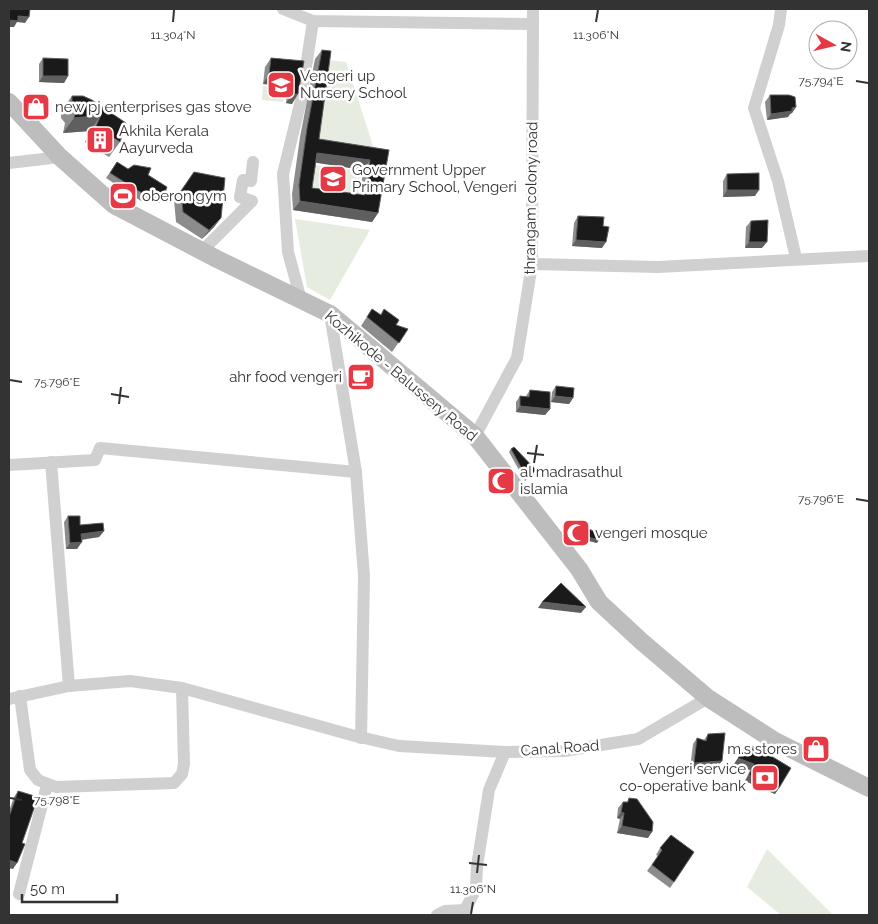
<svg xmlns="http://www.w3.org/2000/svg" width="878" height="924" viewBox="0 0 878 924" font-family="Raleway,sans-serif">
	<rect width="100%" height="100%" fill="#fff"/>
	<!-- green -->
	<g fill="#e6ecdf">
		<polygon points="327,60 346,62 375,152 316,145"/>
		<polygon points="263,86 285,89 283,102 262,100"/>
		<polygon points="315,165 361,171 357,201 311,195"/>
		<polygon points="295,219 370,230 330,300 307,287"/>
		<polygon points="767,849 833,915 781,915 747,887"/>
	</g>
	<g fill="none" stroke-linecap="round" stroke-linejoin="round">
		<!-- minor -->
		<g stroke="#d0d0d0" stroke-width="12">
			<polyline points="283,9 313,21 533,24"/>
			<polyline points="781,9 779,25 754,108 778,181 796,258"/>
			<polyline points="9,163 60,157"/>
			<polyline points="202,251 252,201 240,197 243,180 251,181 253,162"/>
			<polyline points="532,264 658,267 869,256"/>
			<polyline points="301,300 288,252 283,174 301,100 313,21"/>
			<polyline points="475,436 517,358 532,264 533,9"/>
			<polyline points="51,462 69,686"/>
			<polyline points="9,465 95,460 100,448 356,472 330,314"/>
			<polyline points="356,472 364,576 361,738"/>
			<polyline points="20,696 30,770 38,780 56,787 174,783 182,774 184,764 182,688"/>
			<polyline points="9,699 69,686 130,681 182,688 355,736 399,746 505,752"/>
			<polyline points="19,894 47,785"/>
			<polyline points="437,915 445,911 465,910 476,889 477,866 489,790 505,752 564,751 638,739 708,698"/>
		</g>
		<!-- secondary -->
		<polyline stroke="#bdbdbd" stroke-width="18" points="9,102 60,157 114,205 217,259 330,314 475,436 579,569 599,602 641,641 708,698 775,741 869,788"/>
	</g>
	<!-- wall -->
	<g fill="#8c8c8c" fill-rule="evenodd">
		<path d="M322,50l-3,89 70,11 -11,63 -6,9 -79,-12 -1,-16 8,-57 15,-78zM316,162l47,8 -3,25 -48,-7z"/>
		<polygon points="43,58 68,76 64,83 39,82 39,64"/>
		<polygon points="271,58 304,61 292,104 286,103 288,86 263,84 265,67"/>
		<polygon points="770,95 796,107 792,113 790,114 788,117 767,120 765,102"/>
		<polygon points="72,96 83,96 120,142 109,157 85,142 90,131 63,133 65,123 61,118 61,111"/>
		<polygon points="117,162 128,169 148,175 159,203 141,201 106,178"/>
		<polygon points="194,172 221,218 214,227 202,239 176,222 174,200"/>
		<polygon points="727,174 755,196 723,197 723,181"/>
		<polygon points="578,216 603,226 602,248 572,246 574,223"/>
		<polygon points="751,221 762,248 745,248 746,227"/>
		<polygon points="372,309 396,325 408,329 392,352 361,326"/>
		<polygon points="556,386 573,398 569,404 551,402 552,392"/>
		<polygon points="530,390 550,409 545,415 516,412 516,402 520,396 526,396"/>
		<polygon points="511,449 534,473 525,481 509,452"/>
		<polygon points="68,516 80,525 104,531 99,537 82,540 77,549 66,549 64,522"/>
		<polygon points="572,523 597,543 570,536 570,526"/>
		<polygon points="708,734 722,761 717,767 690,769 693,744 697,738 704,740"/>
		<polygon points="748,745 779,788 775,794 745,781 750,770 734,764"/>
		<polygon points="18,791 13,869 9,868 9,811 14,797"/>
		<polygon points="629,798 648,838 617,833 620,819 617,818 618,808 623,802 627,802"/>
		<polygon points="660,848 694,852 670,888 647,871 658,856 656,855"/>
	</g>
	<!-- shaded-wall -->
	<g fill="#5f5f5f">
		<polygon points="18,16 29,17 25,23 17,22 14,27 9,27 9,20"/>
		<polygon points="269,74 294,77 288,86 263,84"/>
		<polygon points="43,76 68,76 64,83 39,82"/>
		<polygon points="293,94 298,94 292,104 286,103"/>
		<polygon points="796,107 792,113 790,114 788,117 767,120 771,114"/>
		<polygon points="101,115 90,131 63,133 74,118"/>
		<polygon points="317,153 370,160 363,170 311,162"/>
		<polygon points="727,190 759,190 755,196 723,197"/>
		<polygon points="145,195 163,198 159,203 141,201"/>
		<polygon points="300,201 378,213 372,222 293,210"/>
		<polygon points="221,218 214,227 202,239 209,230"/>
		<polygon points="576,240 606,242 602,248 572,246"/>
		<polygon points="749,242 767,242 762,248 745,248"/>
		<polygon points="555,396 573,398 569,404 551,402"/>
		<polygon points="520,406 550,409 545,415 516,412"/>
		<polygon points="104,531 99,537 77,540 81,534"/>
		<polygon points="572,533 599,540 597,543 570,536"/>
		<polygon points="82,542 77,549 66,549 70,543"/>
		<polygon points="542,602 586,607 581,613 538,608"/>
		<polygon points="738,758 754,764 750,770 734,764"/>
		<polygon points="722,761 717,767 690,769 694,763"/>
		<polygon points="749,775 779,788 775,794 745,781"/>
		<polygon points="621,812 624,813 620,819 617,818"/>
		<polygon points="622,826 652,832 648,838 617,833"/>
		<polygon points="9,860 17,863 13,869 9,868"/>
	</g>
	<!-- building -->
	<g fill="#1a1a1a" stroke="#5f5f5f" fill-rule="evenodd">
		<polygon points="9,9 30,9 29,17 18,16 18,21 9,20"/>
		<path d="M322,50l9,1 -12,88 70,11 -11,63 -78,-12 -1,-16 8,-57zM317,153l53,7 -5,35 -53,-7z"/>
		<polygon points="43,58 68,59 68,76 43,76"/>
		<polygon points="271,58 304,61 298,94 293,94 294,77 269,74"/>
		<polygon points="770,95 789,95 795,97 796,107 792,108 792,111 771,114"/>
		<polygon points="72,96 83,96 92,100 126,123 120,142 96,126 101,115 74,118 76,108 72,103"/>
		<polygon points="117,162 128,169 134,165 151,168 148,175 167,187 163,198 145,195 110,173"/>
		<polygon points="194,172 225,178 221,218 209,230 183,212 181,191"/>
		<polygon points="759,173 759,190 727,190 727,174"/>
		<polygon points="578,216 604,217 603,226 609,227 606,242 576,240"/>
		<polygon points="768,220 767,242 749,242 751,221"/>
		<polygon points="372,309 381,315 384,309 399,320 396,325 408,329 399,343 367,317"/>
		<polygon points="556,386 574,388 573,398 555,396"/>
		<polygon points="530,390 550,392 550,409 520,406 520,396 529,397"/>
		<polygon points="514,447 536,470 527,478 511,449"/>
		<polygon points="68,516 80,516 80,525 103,523 104,531 81,534 82,542 70,543"/>
		<polygon points="572,523 602,534 599,540 572,533"/>
		<polygon points="561,583 586,607 542,602"/>
		<polygon points="725,733 722,761 694,763 697,738 706,741 708,734"/>
		<polygon points="748,745 758,748 791,768 779,788 749,775 754,764 738,758"/>
		<polygon points="18,791 38,797 22,843 25,844 17,863 9,860 9,817"/>
		<polygon points="629,798 637,799 653,822 652,832 622,826 624,813 621,812 623,802 628,802"/>
		<polygon points="671,835 694,852 674,882 652,865 662,850 660,848"/>
	</g>
	<!-- ticks -->
	<path fill="none" stroke="#333" stroke-width="2" d="M173,22l1,-12M596,22l2,-12M856,81l12,2M10,380l12,2M111,394l18,3M119,404l2,-17M527,453l17,2M534,463l3,-18M856,499l12,2M10,798l12,2M469,863l18,2M477,873l2,-18M471,914l2,-12"/>
	<!-- icons -->
	<defs>
		<symbol id="school-square" viewBox="-11 -11 22 22"><rect x="-9" y="-9" width="18" height="18" rx="4" fill="#e63946" stroke="#fff"/><path d="M0-5L7-2L0 1L-7-2ZM-4 1L0 2.5L4 1V4Q0 6-4 4Z" fill="#fff"/></symbol>
		<symbol id="shop-square" viewBox="-11 -11 22 22"><rect x="-9" y="-9" width="18" height="18" rx="4" fill="#e63946" stroke="#fff"/><path d="M-5-2.5h2.3a2.7 3.5 0 0 1 5.4 0H5L5.5 6h-11ZM-1.5-2.5h3a1.5 2.3 0 0 0-3 0Z" fill="#fff"/></symbol>
		<symbol id="building-square" viewBox="-11 -11 22 22"><rect x="-9" y="-9" width="18" height="18" rx="4" fill="#e63946" stroke="#fff"/><path d="M-4-6H4V6H1V3H-1V6H-4ZM-2.5-4.3h1.7v1.8h-1.7ZM.8-4.3h1.7v1.8H.8ZM-2.5-1h1.7V.8h-1.7ZM.8-1h1.7V.8H.8Z" fill="#fff"/></symbol>
		<symbol id="stadium-square" viewBox="-11 -11 22 22"><rect x="-9" y="-9" width="18" height="18" rx="4" fill="#e63946" stroke="#fff"/><path d="M0-5a6.5 5 0 1 0 0 10a6.5 5 0 1 0 0-10ZM-3.5-1.8h7v3.6h-7Z" fill="#fff"/></symbol>
		<symbol id="cafe-square" viewBox="-11 -11 22 22"><rect x="-9" y="-9" width="18" height="18" rx="4" fill="#e63946" stroke="#fff"/><path d="M-5.5-4.5H6V0H3Q3 3.5 0 3.5H-2.5Q-5.5 3.5-5.5 0ZM3-3.2v2h1.7v-2ZM-6 4.5H4V6H-6Z" fill="#fff"/></symbol>
		<symbol id="mosque-square" viewBox="-11 -11 22 22"><rect x="-9" y="-9" width="18" height="18" rx="4" fill="#e63946" stroke="#fff"/><path d="M3.5-4.9A6 6 0 1 0 3.5 4.9A5 5 0 1 1 3.5-4.9Z" fill="#fff"/></symbol>
		<symbol id="bank-square" viewBox="-11 -11 22 22"><rect x="-9" y="-9" width="18" height="18" rx="4" fill="#e63946" stroke="#fff"/><path d="M-6-4H6V4H-6ZM0-2.3a2.3 2.3 0 1 0 0 4.6a2.3 2.3 0 1 0 0-4.6Z" fill="#fff"/></symbol>
	</defs>
	<g fill-rule="evenodd">
		<use href="#school-square" x="265" y="69" width="32" height="32"/>
		<use href="#shop-square" x="20" y="91" width="32" height="32"/>
		<use href="#building-square" x="84" y="124" width="32" height="32"/>
		<use href="#school-square" x="317" y="163" width="32" height="32"/>
		<use href="#stadium-square" x="107" y="180" width="32" height="32"/>
		<use href="#cafe-square" x="345" y="361" width="32" height="32"/>
		<use href="#mosque-square" x="485" y="465" width="32" height="32"/>
		<use href="#mosque-square" x="560" y="517" width="32" height="32"/>
		<use href="#shop-square" x="800" y="733" width="32" height="32"/>
		<use href="#bank-square" x="749" y="762" width="32" height="32"/>
	</g>
	<g text-anchor="middle" dominant-baseline="central" stroke-width="5" stroke-linejoin="round" paint-order="stroke">
		<!-- poi labels -->
		<g font-size="15" fill="#333" stroke="#fff" text-anchor="start">
			<text x="300" y="76">Vengeri up<tspan x="300" dy="17">Nursery School</tspan></text>
			<text x="55" y="107">new pj enterprises gas stove</text>
			<text x="119" y="131">Akhila Kerala<tspan x="119" dy="17">Aayurveda</tspan></text>
			<text x="352" y="170">Government Upper<tspan x="352" dy="17">Primary School, Vengeri</tspan></text>
			<text x="142" y="196">oberon gym</text>
			<text x="342" y="377" text-anchor="end">ahr food vengeri</text>
			<text x="520" y="472">al madrasathul<tspan x="520" dy="17">islamia</tspan></text>
			<text x="595" y="533">vengeri mosque</text>
			<text x="797" y="749" text-anchor="end">m.s stores</text>
			<text x="746" y="769" text-anchor="end">Vengeri service<tspan x="746" dy="17">co-operative bank</tspan></text>
		</g>
		<!-- street labels -->
		<g font-size="15" fill="#333" stroke="#fff">
			<text transform="translate(531 198) rotate(-89)">thrangam colony road</text>
			<text transform="translate(401 376) rotate(40)">Kozhikode - Balussery Road</text>
			<text transform="translate(560 748) rotate(-4)">Canal Road</text>
		</g>
	</g>
	<g font-size="12" text-anchor="middle" fill="#333" stroke="#fff" stroke-width="5" stroke-linejoin="round" paint-order="stroke">
		<text x="173" y="39">11.304°N</text>
		<text x="596" y="39">11.306°N</text>
		<text x="821" y="85">75.794°E</text>
		<text x="57" y="386">75.796°E</text>
		<text x="821" y="503">75.796°E</text>
		<text x="57" y="804">75.798°E</text>
		<text x="473" y="893">11.306°N</text>
	</g>
	<!-- border -->
	<rect width="878" height="924" fill="none" stroke="#333333" stroke-width="20"/>
	<!-- north arrow -->
	<g transform="translate(833 45) rotate(98)"><circle r="24" fill="#ffffff" stroke="#adadad"/>
	<path d="M0-4L9 19L0 12L-9 19Z" fill="#e63946"/>
	<text y="-8" font-size="14" font-weight="bold" text-anchor="middle" fill="#333333">N</text>
	</g>
	<!-- scale -->
	<path d="M22 894v8h95v-8" fill="none" stroke="#333333" stroke-width="2.5"/>
	<text x="30" y="894" font-size="15" fill="#333333" stroke="#ffffff" stroke-width="4" paint-order="stroke">50 m</text>
</svg>
